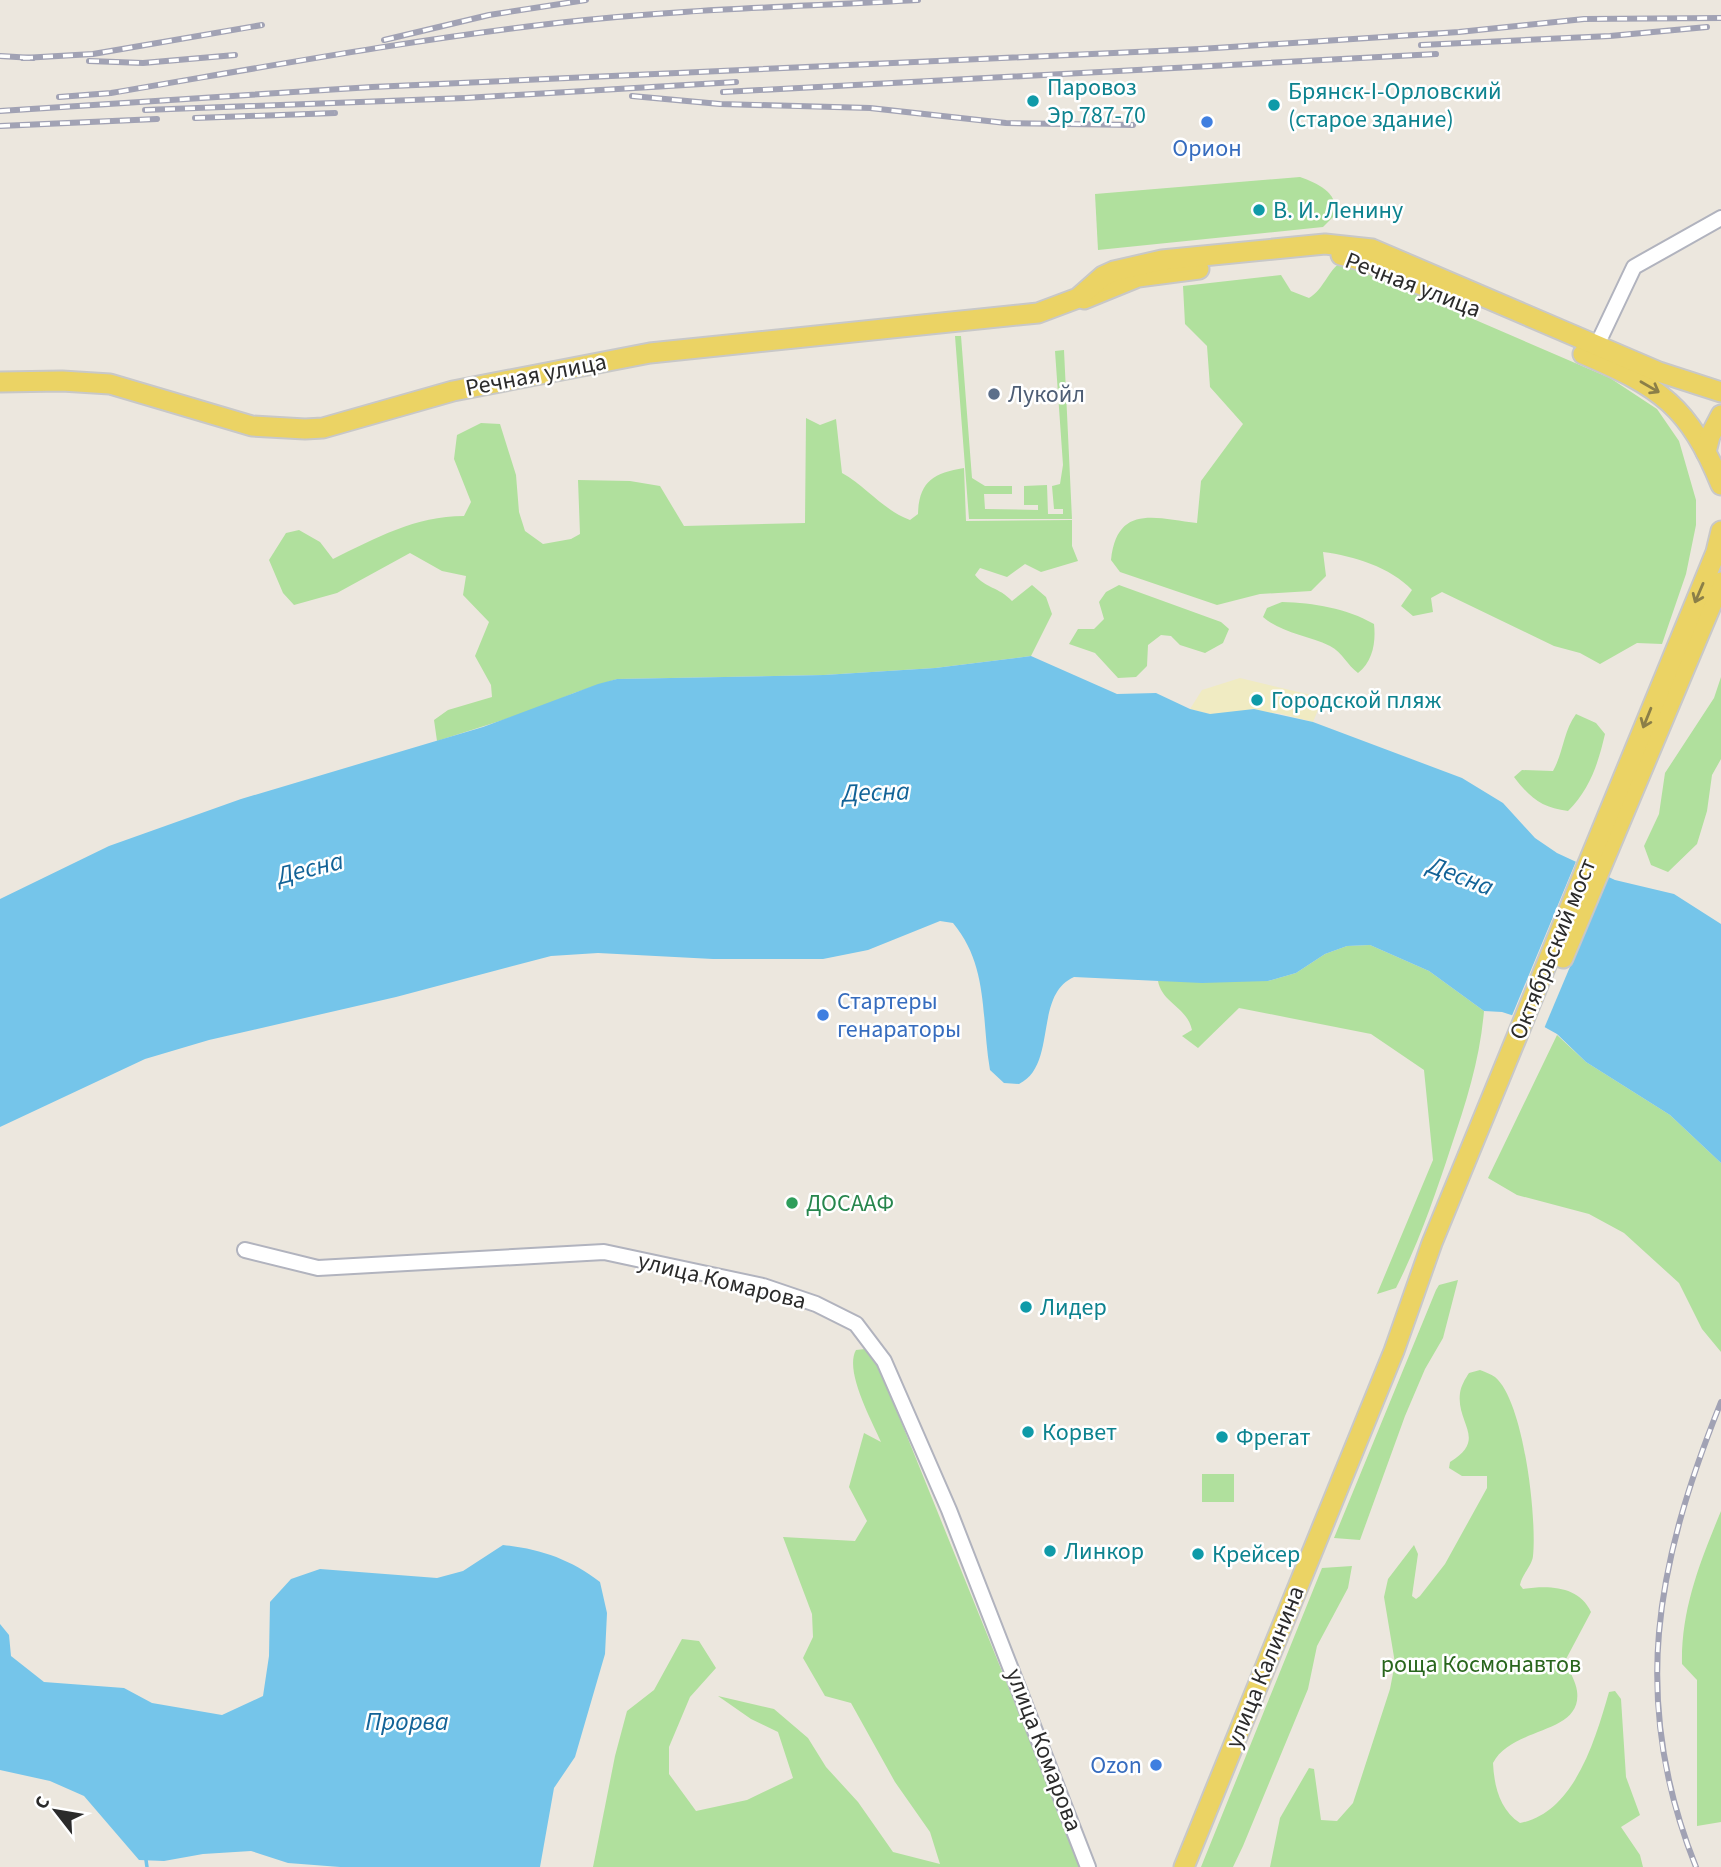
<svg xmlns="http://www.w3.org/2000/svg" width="1721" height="1867" viewBox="0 0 1721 1867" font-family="'Source Sans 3',sans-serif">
	<rect width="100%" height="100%" fill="#ece7de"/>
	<!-- green -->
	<g fill="#b0e09d">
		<path d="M1300,177c19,7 37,15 36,37l-13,13 -225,23 -3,-56z"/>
		<path d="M1341,262l269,116 47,31 22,32 17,59v25l-10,49 -24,70 -25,-1 -37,21 -20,-11 -26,-7 -112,-54 -11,6 2,14 -20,4 -12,-10 11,-16c-22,-23 -58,-34 -89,-38l3,24 -15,15 -51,3 -43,11 -97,-33 -9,-12c6,-56 44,-42 86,-37l4,-42 42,-57 -33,-37 -3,-41 -22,-22 -2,-38 98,-11 10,16 18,7c15,-9 18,-26 32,-36z"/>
		<polygon points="955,336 961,336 972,478 985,486 1012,486 1012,494 984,494 985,509 1038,510 1038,505 1024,505 1024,486 1047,485 1048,514 1063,514 1063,509 1054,509 1052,486 1060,484 1063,465 1055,351 1064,350 1072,519 969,519"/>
		<path d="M806,418l14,7 16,-6 6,54c25,14 41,37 68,47l8,-6c1,-32 15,-41 46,-46l2,53 106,-1v26l6,15 -37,11 -16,-8 -18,13 -27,-9 -5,7c10,13 24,12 37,26l20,-16 14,12 6,17 -21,42 -96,12 -111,7 -207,4 -43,14 -40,17 -97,31 -3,-21 14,-10 44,-13 -1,-12 -16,-29 14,-34 -26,-27 3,-19 -24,-5 -32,-18 -73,40 -43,12 -11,-12 -14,-33 17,-27 13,-3 21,12 13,17c43,-21 82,-43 131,-43l7,-14 -17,-43 3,-24 24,-12 19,1 16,51 3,37 6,19 18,13 28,-5 9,-5 -2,-54 52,1 30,5 24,40 121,-3z"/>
		<polygon points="1119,585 1221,622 1229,629 1223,643 1205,653 1180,645 1171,636 1161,635 1148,645 1147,666 1136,677 1118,678 1095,653 1069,644 1078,629 1094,629 1104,619 1099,602 1106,592"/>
		<path d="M1282,602c32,1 64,6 92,22 2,18 -1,37 -16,49 -11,-8 -15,-20 -28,-27 -23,-11 -49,-13 -67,-29l4,-9z"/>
		<polygon points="1721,677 1721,759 1712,775 1707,811 1697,844 1668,872 1651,865 1644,846 1659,814 1665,773 1714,698"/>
		<path d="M1576,714l20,9 9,11c-7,30 -15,55 -37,77 -26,-3 -38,-13 -54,-34l8,-7 31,1c11,-20 10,-39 23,-57z"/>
		<path d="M1370,945l59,26 55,40c-4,48 -18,92 -33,136 -16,49 -32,95 -55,141l-19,6 56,-134 -9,-90 -53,-36 -132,-26 -41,40 -16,-12 10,-6c-5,-23 -30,-27 -34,-49h110l28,-8 29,-19 22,-8z"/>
		<polygon points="1557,1035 1586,1062 1670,1115 1721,1163 1721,1352 1702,1329 1679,1283 1624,1233 1589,1214 1517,1195 1488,1178"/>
		<polygon points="1458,1280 1443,1338 1425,1369 1405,1416 1360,1540 1334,1538 1436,1290 1439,1285"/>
		<path d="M865,1349l10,8 206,510h-488l22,-111 12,-45 27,-21 28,-51 17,2 17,27 -26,29 -21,50v27l27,37 51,-11 46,-22 -15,-46 -27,-13 -33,-23 56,13 34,29 18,29 32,35 35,50 47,12 -10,-32 -35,-50 -44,-79 -26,-7 -22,-38 10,-21 -1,-23 -29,-77 72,4 12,-20 -18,-34 15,-54 17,9c-9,-21 -37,-71 -25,-92z"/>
		<path d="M1480,1370c5,2 11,4 15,7 29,24 42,142 38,179 -1,10 -11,18 -13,29l3,4c26,-4 56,-3 68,23l-26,49c4,9 11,21 12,30 6,44 -65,35 -84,72 1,23 7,47 27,60 55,-10 76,-86 89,-131l6,-1 6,8 5,78 14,38 -19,12 19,28 3,12h-373l10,-49 29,-50 5,1 7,51 16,1 16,-18 37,-114 5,-26 -11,-66 4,-18 26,-34 4,9 -6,42 4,3 4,-3 25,-32 42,-76v-12h-25l-13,-8 1,-6c38,-23 6,-38 10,-69 1,-7 5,-14 9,-20z"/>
		<rect x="1202" y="1474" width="32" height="28"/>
		<path d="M1721,1511v311l-24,4v-146l-15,-16c-1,-55 18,-102 39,-153z"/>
		<polygon points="1352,1566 1348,1588 1317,1646 1308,1689 1243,1846 1233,1867 1201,1867 1322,1568"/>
	</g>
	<!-- sand -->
	<polygon fill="#f0ebc2" points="1240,678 1315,696 1320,705 1313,722 1278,713 1210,714 1190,709 1202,690"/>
	<!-- water -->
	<g fill="#75c5ea">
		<path d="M1031,656l86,38 39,-1 34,16 20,5 44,-5 59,13 149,56 41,25 32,35 22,15 58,27 59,14 47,30v239l-51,-48 -84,-53 -29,-28 -18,-10 -37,-12 -18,-1 -55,-40 -59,-26 -23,1 -22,8 -29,19 -28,8 -66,2 -128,-6c-41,18 -16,88 -55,107l-15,-1 -14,-13c-9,-52 -1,-104 -37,-147l-13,-2 -72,29 -45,9h-110l-115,-6 -47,3 -155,41 -187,43 -64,19 -145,68v-228l109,-53 132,-47 242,-72 115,-43 19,-5 207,-4 111,-7z"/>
		<path d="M503,1545c37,4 67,14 97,37l7,31 -2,41 -30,103 -21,31 -14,79h-200l-52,-4 -37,-12 -48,3 -39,7 -25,-1 -55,-64 -34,-15 -50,-11v-146l9,11 2,21 33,26 80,6 28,15 70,12 41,-19 6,-40 1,-54 21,-23 29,-10 117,9 26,-7z"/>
	</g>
	<!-- pier -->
	<polygon fill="#ece7de" points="1577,859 1609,874 1543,1031 1511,1018"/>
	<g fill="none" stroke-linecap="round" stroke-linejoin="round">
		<!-- stream -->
		<polyline stroke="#75c5ea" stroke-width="3.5" points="146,1860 147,1867"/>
		<defs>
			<g id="minor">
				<polyline points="1597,345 1634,267 1721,218"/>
				<polyline points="245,1250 318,1268 604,1252 763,1286 816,1304 856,1324 884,1361 949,1510 1088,1867"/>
			</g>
			<g id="major">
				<polyline points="1341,255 1367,262 1469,305"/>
				<polyline points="1084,299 1138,277 1199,269"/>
				<path d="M1583,354c77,33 106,52 138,131"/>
				<polyline points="0,382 62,381 110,384 252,426 305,429 323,428 453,391 650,353 1038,313 1078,298 1103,276 1114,271 1162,260 1325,244 1372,249 1659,372 1721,392"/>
				<polyline points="1706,452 1710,436 1721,415"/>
				<polyline points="1563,958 1721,582"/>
				<polyline points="1184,1867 1394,1351 1432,1243 1716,552 1721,531"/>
			</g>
		</defs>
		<!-- minor casing -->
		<use href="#minor" stroke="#b1b3be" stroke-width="18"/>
		<!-- major casing -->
		<use href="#major" stroke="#c8c8c8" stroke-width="23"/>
		<!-- minor -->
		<use href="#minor" stroke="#fff" stroke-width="14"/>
		<!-- major -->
		<use href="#major" stroke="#ebd364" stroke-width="19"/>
		<defs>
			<g id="rail">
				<polyline points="384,40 489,15 586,0"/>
				<polyline points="1421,45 1610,36 1707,27"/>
				<polyline points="0,56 33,58"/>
				<polyline points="23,58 93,54 262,25"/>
				<polyline points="89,61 143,63 235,55"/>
				<polyline points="723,92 1436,54"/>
				<polyline points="632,96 720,104 870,108 1006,123 1133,125"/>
				<path d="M59,97l52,-4c148,-25 297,-53 446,-70 120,-14 241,-16 361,-23"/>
				<polyline points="145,110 465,98 736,82"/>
				<polyline points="0,111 372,87 1200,49 1459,32 1584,19 1721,18"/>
				<polyline points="195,118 335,113"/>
				<polyline points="0,126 157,119"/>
				<path d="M1696,1867c-67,-167 -40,-303 25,-465"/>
			</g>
		</defs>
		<!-- rail casing -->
		<use href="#rail" stroke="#a1a2b4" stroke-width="6"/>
		<!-- rail -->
		<use href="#rail" stroke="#fff" stroke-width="3.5" stroke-dasharray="10" stroke-linecap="butt"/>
	</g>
	<!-- one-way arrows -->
	<defs><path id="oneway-shaft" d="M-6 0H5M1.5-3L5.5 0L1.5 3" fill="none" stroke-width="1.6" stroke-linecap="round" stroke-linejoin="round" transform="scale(1.75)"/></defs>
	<g stroke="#8b7f48">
		<use href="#oneway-shaft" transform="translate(1650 387) rotate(30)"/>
		<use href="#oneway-shaft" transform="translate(1699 593) rotate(113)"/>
		<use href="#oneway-shaft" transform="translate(1647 718) rotate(112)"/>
	</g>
	<!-- markers -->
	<g fill="#0f9aa8" stroke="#fff" stroke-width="2.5">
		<circle cx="1033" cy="101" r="7"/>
		<circle cx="1274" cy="105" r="7"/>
		<circle cx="1259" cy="210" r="7"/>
		<circle cx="1257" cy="700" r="7"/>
		<circle cx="1026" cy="1307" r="7"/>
		<circle cx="1028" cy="1432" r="7"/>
		<circle cx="1222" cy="1437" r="7"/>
		<circle cx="1050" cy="1551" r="7"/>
		<circle cx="1198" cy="1554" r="7"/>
	</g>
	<g fill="#3f7fe0" stroke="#fff" stroke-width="2.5">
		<circle cx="1207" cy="122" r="7"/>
		<circle cx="823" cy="1015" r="7"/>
		<circle cx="1156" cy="1765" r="7"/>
	</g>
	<circle fill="#5c6f8a" stroke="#fff" stroke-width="2.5" cx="994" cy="394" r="7"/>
	<circle fill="#2e9e5b" stroke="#fff" stroke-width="2.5" cx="792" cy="1203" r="7"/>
	<g text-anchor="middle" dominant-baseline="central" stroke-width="5" stroke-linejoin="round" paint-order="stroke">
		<!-- culture labels -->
		<g font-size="24" fill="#0d838f" stroke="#fff" text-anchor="start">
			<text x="1047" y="87">Паровоз<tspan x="1047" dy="28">Эр 787-70</tspan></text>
			<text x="1288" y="91">Брянск-I-Орловский<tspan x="1288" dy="28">(старое здание)</tspan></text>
			<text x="1273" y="210">В. И. Ленину</text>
			<text x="1271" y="700">Городской пляж</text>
			<text x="1040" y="1307">Лидер</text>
			<text x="1042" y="1432">Корвет</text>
			<text x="1236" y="1437">Фрегат</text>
			<text x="1064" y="1551">Линкор</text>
			<text x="1212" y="1554">Крейсер</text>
		</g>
		<!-- shop labels -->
		<g font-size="24" fill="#366cbe" stroke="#fff">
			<text x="1207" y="148">Орион</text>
			<text x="837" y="1001" text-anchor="start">Стартеры<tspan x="837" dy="28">генараторы</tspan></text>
			<text x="1142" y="1765" text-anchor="end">Ozon</text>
		</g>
		<!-- street labels -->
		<g font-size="24" fill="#2b2b2b" stroke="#fff">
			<text transform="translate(1413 285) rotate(21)">Речная улица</text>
			<text transform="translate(536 375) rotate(-11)">Речная улица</text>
			<text transform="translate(1553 949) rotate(-68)">Октябрьский мост</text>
			<text transform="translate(722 1281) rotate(14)">улица Комарова</text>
			<text transform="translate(1265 1667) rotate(-68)">улица Калинина</text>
			<text transform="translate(1044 1750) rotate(69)">улица Комарова</text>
		</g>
		<!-- service labels -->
		<g font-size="24" fill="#4e5e75" stroke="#fff" text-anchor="start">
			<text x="1008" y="394">Лукойл</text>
		</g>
		<!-- leisure labels -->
		<g font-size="24" fill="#27864d" stroke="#fff" text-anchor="start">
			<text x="806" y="1203">ДОСААФ</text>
		</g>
		<!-- park labels -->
		<g font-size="24" fill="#29661d" stroke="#fff">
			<text x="1481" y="1664">роща Космонавтов</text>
		</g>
		<!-- water labels -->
		<g font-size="26" font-style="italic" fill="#136397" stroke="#fff">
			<text transform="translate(876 792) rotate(-2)">Десна</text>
			<text transform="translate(310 868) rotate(-14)">Десна</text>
			<text transform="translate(1461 876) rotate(21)">Десна</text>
			<text x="407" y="1721">Прорва</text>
		</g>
	</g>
	<!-- north arrow -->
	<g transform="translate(56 1811) rotate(301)" stroke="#ffffff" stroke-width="5" paint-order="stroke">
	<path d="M0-5L12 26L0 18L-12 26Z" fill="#2b2b2b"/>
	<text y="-10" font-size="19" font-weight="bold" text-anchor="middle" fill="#2b2b2b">С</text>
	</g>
</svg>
